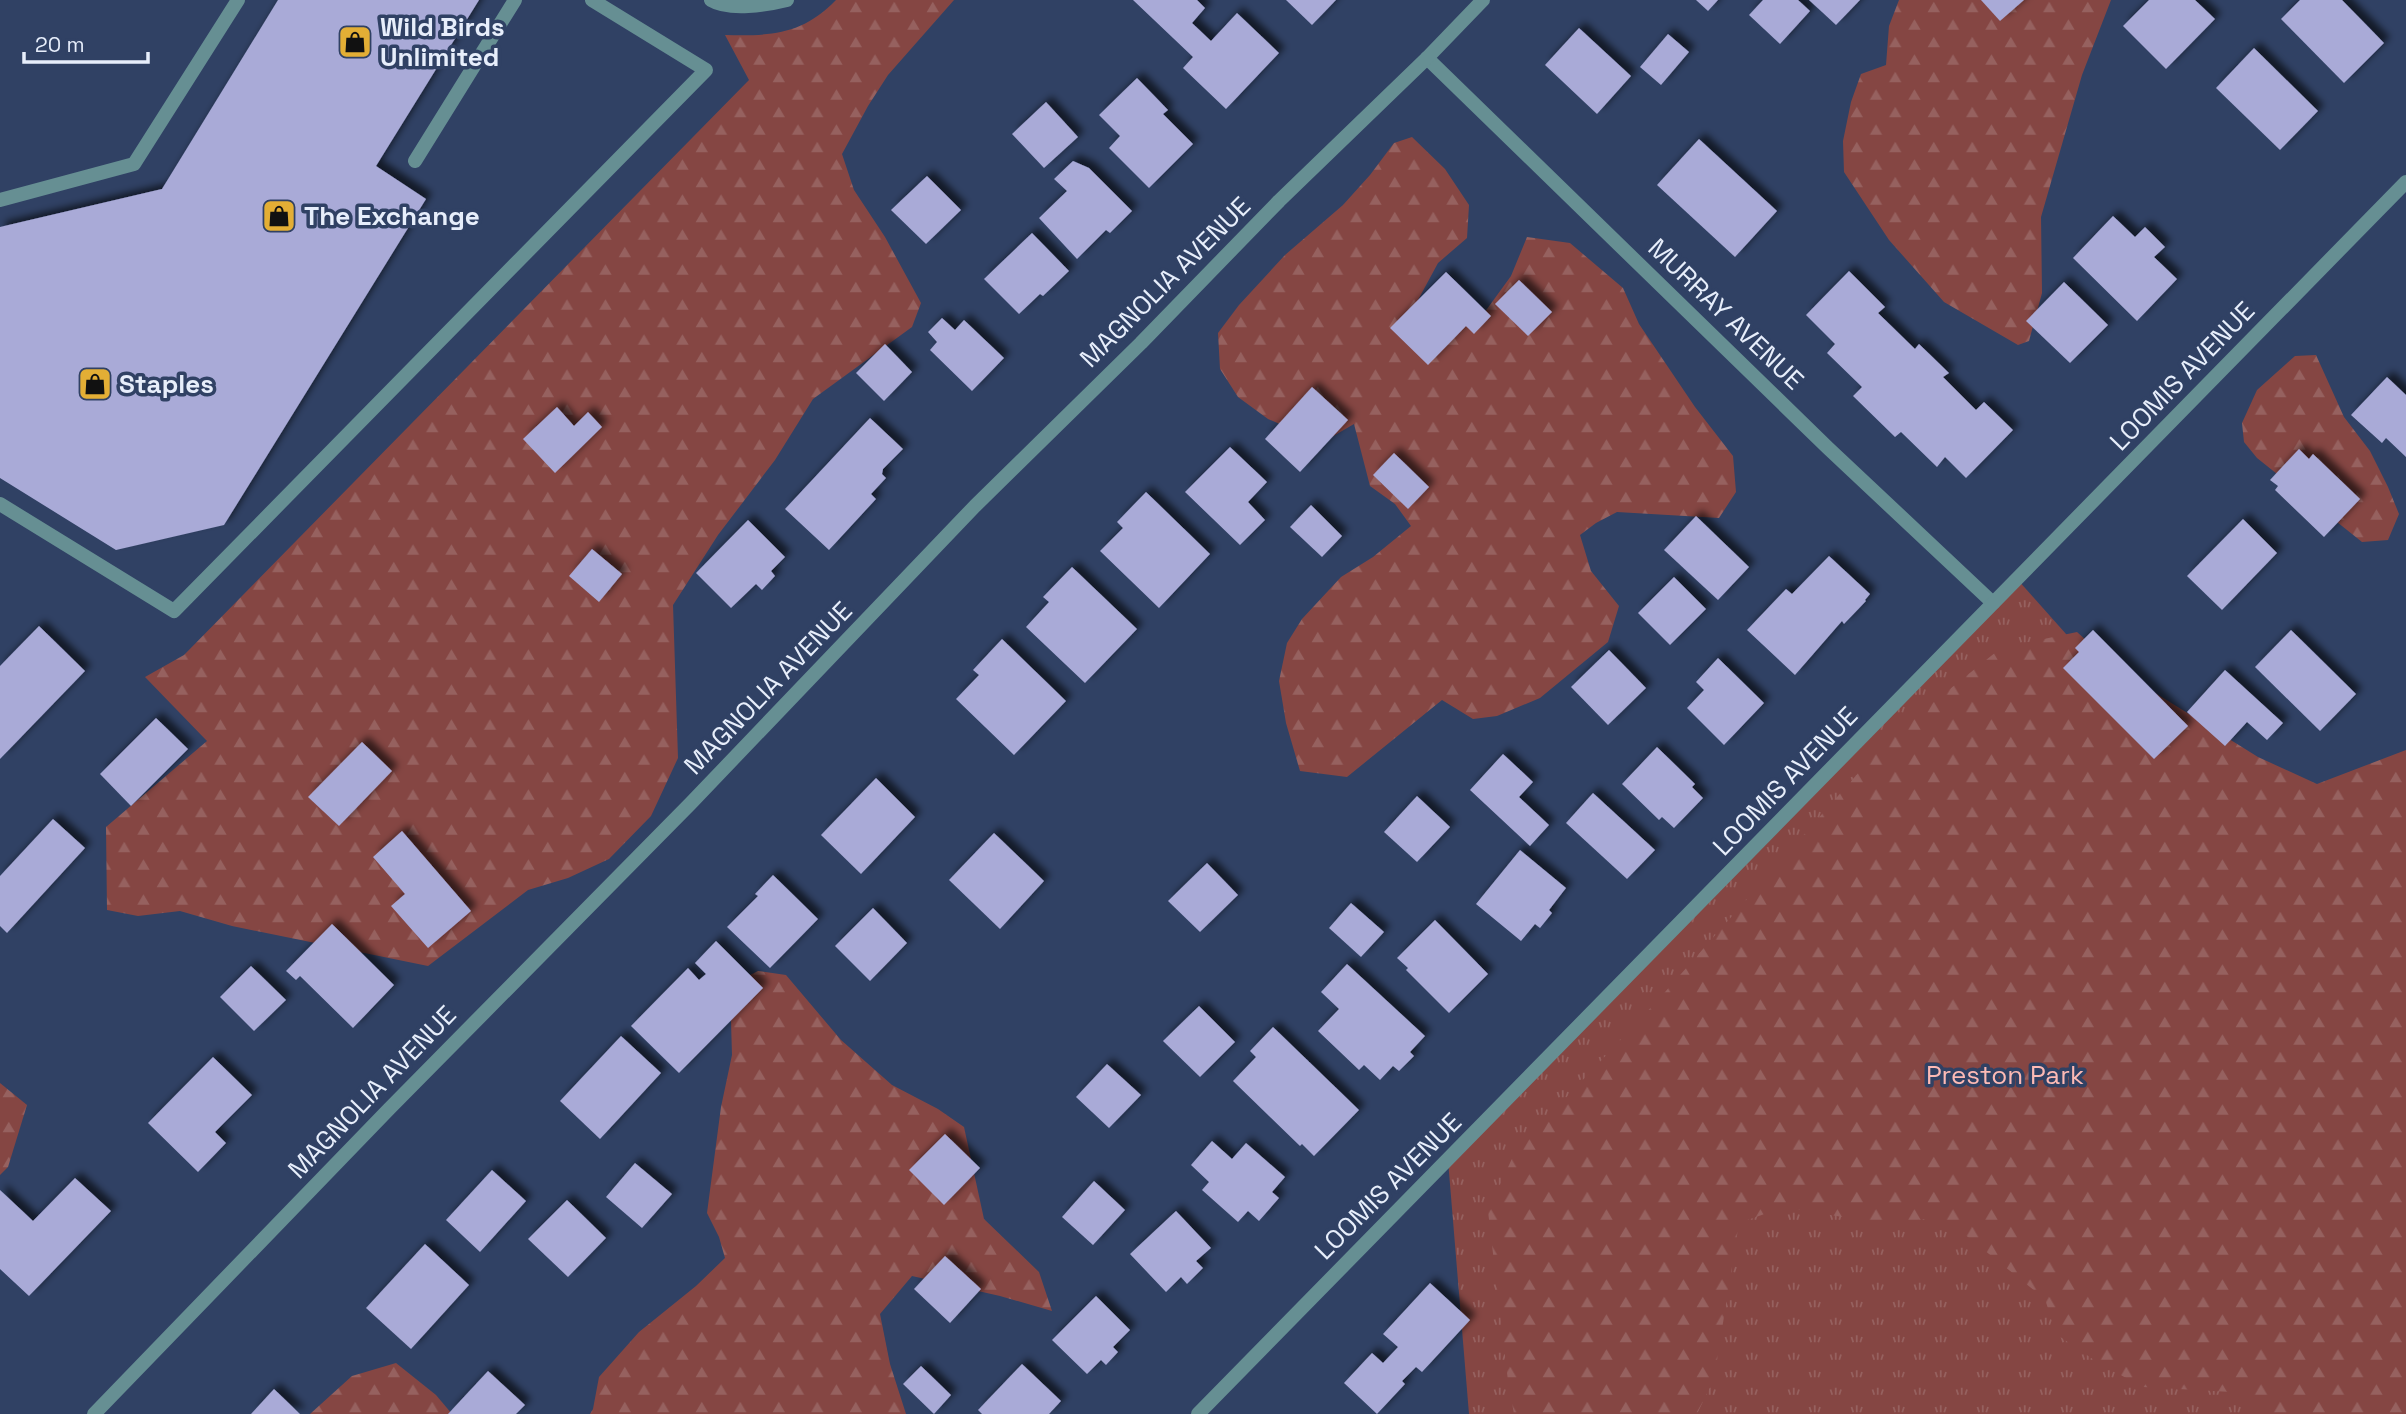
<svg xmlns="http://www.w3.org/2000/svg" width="2406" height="1414" viewBox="0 0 2406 1414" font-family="'Space Grotesk',sans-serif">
	<defs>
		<pattern id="grass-tufts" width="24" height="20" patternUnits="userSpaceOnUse" patternTransform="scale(1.75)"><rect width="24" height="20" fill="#854643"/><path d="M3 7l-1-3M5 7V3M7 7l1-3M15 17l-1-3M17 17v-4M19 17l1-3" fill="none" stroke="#96615f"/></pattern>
		<pattern id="forest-firs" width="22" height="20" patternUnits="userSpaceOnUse" patternTransform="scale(1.75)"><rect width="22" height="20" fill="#854643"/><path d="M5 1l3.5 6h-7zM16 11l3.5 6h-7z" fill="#96615f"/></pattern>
		<filter id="shadow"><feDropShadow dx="6" dy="-6" stdDeviation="3.5" flood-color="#0009"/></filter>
	</defs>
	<rect width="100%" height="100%" fill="#304164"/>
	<!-- grass -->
	<polygon fill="url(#grass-tufts)" points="2017,579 2406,1016 2406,1414 1469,1414 1448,1160"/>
	<!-- forest -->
	<g fill="url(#forest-firs)">
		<path d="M836,0h118l-66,75 -20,31 -26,48 12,36 31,47 36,66 -9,24 -99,72 -38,61 -57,75 -45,70 5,153 -27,58 -42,43 -41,19 -40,12 -100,76 -196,-40 -52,-15 -42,5 -31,-6 -1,-83 101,-86 -62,-64 39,-22 565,-575 -24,-45c46,1 77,0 111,-35z"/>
		<polygon points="1899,0 2111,0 2082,75 2041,217 2042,293 2029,341 2018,345 1944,302 1889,240 1844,172 1843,141 1851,102 1861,74 1886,65 1889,26"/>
		<polygon points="1412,137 1445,169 1469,205 1467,238 1438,263 1418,300 1479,320 1511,276 1527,237 1570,243 1623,288 1639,324 1695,407 1733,456 1736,492 1719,518 1617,512 1596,523 1580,535 1591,571 1619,606 1608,642 1540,698 1497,716 1473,719 1442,700 1347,777 1300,771 1286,723 1279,681 1287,643 1302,619 1341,577 1373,557 1411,526 1395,504 1370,486 1354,424 1330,438 1289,428 1268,419 1238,397 1220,369 1218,333 1239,305 1285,255 1343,205 1370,175 1394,143"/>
		<polygon points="2316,355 2344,417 2370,451 2388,487 2399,514 2388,540 2362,542 2257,458 2244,442 2242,423 2257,390 2295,356"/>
		<polygon points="2077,632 2120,671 2258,757 2317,784 2406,750 2406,1414 2262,1414 2249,1393 2143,1387 2100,1364 2056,1334 2045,1299 1943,1217 1883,1224 1784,1207 1739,1223 1714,1379 1697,1414 1514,1414 1508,1381 1488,1211 1515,1152 1658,1000 1890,737 2001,648"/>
		<polygon points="758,971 786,975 841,1040 892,1085 938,1109 964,1127 984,1219 1039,1272 1052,1311 1000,1296 912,1276 880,1314 890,1364 906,1414 590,1414 593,1409 599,1377 639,1332 696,1286 725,1258 719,1237 707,1213 721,1107 732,1055 731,1021 740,980"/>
		<polygon points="0,1083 27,1105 8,1167 0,1175"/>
		<polygon points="396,1363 436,1395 452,1414 310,1414 352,1376"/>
	</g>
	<!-- building -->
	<g fill="#a9aad7" filter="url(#shadow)">
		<polygon points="278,0 479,0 376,166 426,199 224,525 116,550 0,478 0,227 162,189"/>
		<polygon points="1133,0 1197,0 1205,8 1192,23 1211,41 1237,13 1279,53 1226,109 1183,68 1193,57"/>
		<polygon points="1286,0 1336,0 1312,25"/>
		<polygon points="1696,0 1718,0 1708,11"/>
		<polygon points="1763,0 1798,0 1810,11 1780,44 1749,15"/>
		<polygon points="1809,0 1860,0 1836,25"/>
		<polygon points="1981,0 2024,0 2000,21"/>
		<polygon points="2149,0 2195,0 2215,19 2166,69 2123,26"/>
		<polygon points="2300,0 2342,0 2384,43 2344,83 2281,19"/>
		<polygon points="1579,28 1631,76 1597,114 1545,65"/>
		<polygon points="1668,34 1689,52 1661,85 1640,67"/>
		<polygon points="2254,48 2318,111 2280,150 2216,88"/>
		<polygon points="1137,78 1168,110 1163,114 1193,144 1149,188 1109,148 1120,136 1099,115"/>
		<polygon points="1046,102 1078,137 1044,168 1012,134"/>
		<polygon points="1699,139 1777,211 1735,257 1657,185"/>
		<polygon points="1073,161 1089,168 1132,211 1110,233 1106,230 1077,259 1039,218 1067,191 1054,179"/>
		<polygon points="927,176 961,210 926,244 891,210"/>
		<polygon points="2113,216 2135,237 2145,227 2165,247 2154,257 2177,279 2137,321 2073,258"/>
		<polygon points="1032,233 1069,271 1043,296 1040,294 1019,314 984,279"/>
		<polygon points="1849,271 1885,307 1878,313 1915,349 1919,344 1949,373 1943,377 1976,410 1984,402 2013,430 1966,478 1945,457 1937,467 1901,432 1895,437 1853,396 1862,387 1827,353 1835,344 1806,315"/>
		<polygon points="1446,272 1491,316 1474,334 1466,326 1428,365 1390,328"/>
		<polygon points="1519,280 1552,312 1528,336 1495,304"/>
		<polygon points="2064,282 2108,325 2070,363 2026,321"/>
		<polygon points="942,318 955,330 964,320 1004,358 972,391 930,350 937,342 928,332"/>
		<polygon points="885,344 912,372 884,401 856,373"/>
		<polygon points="2387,377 2406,395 2406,457 2386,438 2382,443 2351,415"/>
		<polygon points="1312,387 1348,420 1300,472 1265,439"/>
		<polygon points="557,407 574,426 588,412 602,427 555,473 523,439"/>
		<polygon points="870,418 903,449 883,469 882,474 886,478 871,494 876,499 829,550 785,509"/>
		<polygon points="1230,447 1267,482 1248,502 1265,520 1240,545 1185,492"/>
		<polygon points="2299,449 2309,459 2313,454 2360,499 2324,537 2275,490 2278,486 2270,480"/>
		<polygon points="1394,453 1429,487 1408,509 1373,475"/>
		<polygon points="1146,492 1210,554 1159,608 1100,551 1123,528 1117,522"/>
		<polygon points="1311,505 1342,536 1322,557 1290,527"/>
		<polygon points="1696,516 1749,567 1718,600 1664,550"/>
		<polygon points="2243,519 2277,553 2222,610 2187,576"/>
		<polygon points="748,520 785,557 771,571 775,576 762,590 756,584 731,608 696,573"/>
		<polygon points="592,549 622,574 599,602 569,576"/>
		<polygon points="1829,556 1870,594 1865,600 1866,601 1844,624 1842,621 1795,675 1747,630 1786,589 1792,594"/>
		<polygon points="1072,567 1137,629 1085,683 1026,627 1049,602 1043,597"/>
		<polygon points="1674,577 1706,609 1670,645 1638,613"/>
		<polygon points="39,626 85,671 0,759 0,666"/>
		<polygon points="2093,630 2188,726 2154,759 2063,668 2079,652 2075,648"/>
		<polygon points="2291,630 2356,694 2320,731 2255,667"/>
		<polygon points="1002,639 1066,701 1014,755 956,699 979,675 973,670"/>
		<polygon points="1609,650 1646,688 1608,725 1571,687"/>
		<polygon points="1718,658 1764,703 1724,745 1687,708 1704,690 1696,682"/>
		<polygon points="2225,670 2283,723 2267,740 2247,722 2225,746 2187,712"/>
		<polygon points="156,718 188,749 131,806 100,774"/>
		<polygon points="362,742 392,771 339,826 308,797"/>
		<polygon points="1657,747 1695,784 1692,787 1703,798 1674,828 1662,817 1659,820 1622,784"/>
		<polygon points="1503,754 1533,782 1519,797 1549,825 1530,846 1470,790"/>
		<polygon points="876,778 915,817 861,874 821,835"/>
		<polygon points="1593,793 1655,850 1627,879 1566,823"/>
		<polygon points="1417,796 1450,827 1417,862 1384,832"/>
		<polygon points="53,819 85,848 7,933 0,926 0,876"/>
		<polygon points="402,831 471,911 428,948 391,906 405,894 373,857"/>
		<polygon points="994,833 1044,881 1000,929 949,880"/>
		<polygon points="1520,850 1566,888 1549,910 1552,913 1540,928 1535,924 1521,941 1476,904"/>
		<polygon points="1207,863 1238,895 1200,932 1168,901"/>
		<polygon points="773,875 818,919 770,968 727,927 758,896 755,894"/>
		<polygon points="1351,903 1384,932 1361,957 1329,928"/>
		<polygon points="873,908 907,943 870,981 835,946"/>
		<polygon points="1435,920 1488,974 1449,1013 1406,970 1408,968 1397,958"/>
		<polygon points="332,924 394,985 353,1028 300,976 296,980 286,971"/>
		<polygon points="716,941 763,988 679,1073 631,1026 688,968 699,980 706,974 695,963"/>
		<polygon points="1347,964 1425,1036 1410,1052 1414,1056 1399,1071 1393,1066 1380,1080 1364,1065 1359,1070 1318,1031 1339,1009 1321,992"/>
		<polygon points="251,966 286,1000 254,1031 220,997"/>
		<polygon points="1199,1006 1235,1042 1200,1077 1163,1041"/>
		<polygon points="1273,1027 1359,1110 1314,1156 1302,1144 1300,1146 1233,1081 1256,1057 1250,1051"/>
		<polygon points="621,1036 661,1073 600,1139 560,1101"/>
		<polygon points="213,1057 252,1095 215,1132 226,1143 198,1172 148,1123"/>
		<polygon points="1107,1064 1141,1095 1109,1128 1076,1097"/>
		<polygon points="945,1134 980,1168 944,1205 909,1170"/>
		<polygon points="1212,1141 1232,1159 1246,1143 1285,1177 1272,1192 1279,1198 1259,1221 1248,1211 1238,1222 1202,1190 1209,1182 1191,1165"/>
		<polygon points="635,1163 672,1194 642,1228 606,1197"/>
		<polygon points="492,1170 526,1201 480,1252 446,1220"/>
		<polygon points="75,1178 111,1211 29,1296 0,1269 0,1190 33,1221"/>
		<polygon points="1094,1181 1125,1210 1093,1245 1062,1217"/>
		<polygon points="567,1200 606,1238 568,1277 528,1239"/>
		<polygon points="1176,1211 1211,1248 1196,1261 1203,1268 1187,1284 1181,1277 1166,1292 1130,1254"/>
		<polygon points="425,1244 469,1285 411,1349 366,1308"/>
		<polygon points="945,1256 981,1289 950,1323 914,1289"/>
		<polygon points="1430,1283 1470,1320 1422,1372 1416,1367 1402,1381 1405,1384 1377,1414 1344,1383 1372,1353 1383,1363 1398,1347 1383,1334"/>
		<polygon points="1096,1296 1130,1330 1113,1347 1118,1352 1106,1365 1101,1360 1087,1374 1052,1340"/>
		<polygon points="1022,1364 1061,1401 1049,1414 982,1414 978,1410"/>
		<polygon points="921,1366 951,1395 934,1414 903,1384"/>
		<polygon points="488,1371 525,1405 516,1414 448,1414"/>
		<polygon points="274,1389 300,1414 251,1414"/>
	</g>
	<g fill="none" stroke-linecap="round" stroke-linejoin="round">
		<!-- lane -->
		<g stroke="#668f93" stroke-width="14">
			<path d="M711,0c18,11 56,5 76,0"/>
			<polyline points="415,161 515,0"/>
			<polyline points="0,200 134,164 238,0"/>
			<polyline points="0,504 174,611 706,70 592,0"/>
		</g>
		<!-- street -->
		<g stroke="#668f93" stroke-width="14">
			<polyline points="1427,58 1828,448 1993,603"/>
			<polyline points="94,1414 389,1109 691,803 975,506 1141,343 1279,201 1427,58 1483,0"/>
			<polyline points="1198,1414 2406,182"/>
		</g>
	</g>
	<!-- icons -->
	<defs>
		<symbol id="shop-square" viewBox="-11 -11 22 22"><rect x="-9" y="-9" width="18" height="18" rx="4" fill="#e3ae35" stroke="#304164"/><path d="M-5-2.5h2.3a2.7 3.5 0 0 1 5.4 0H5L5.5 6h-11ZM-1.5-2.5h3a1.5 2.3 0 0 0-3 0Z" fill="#111"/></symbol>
	</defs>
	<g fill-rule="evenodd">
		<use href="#shop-square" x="336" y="23" width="38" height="38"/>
		<use href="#shop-square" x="260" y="197" width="38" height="38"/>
		<use href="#shop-square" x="76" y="365" width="38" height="38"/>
	</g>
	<g text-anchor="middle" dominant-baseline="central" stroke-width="7" stroke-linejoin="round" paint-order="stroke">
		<!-- poi labels -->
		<g font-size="26" font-weight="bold" fill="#e7eefb" stroke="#304164" text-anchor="start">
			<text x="380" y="27">Wild Birds<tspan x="380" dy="30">Unlimited</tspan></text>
			<text x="304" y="216">The Exchange</text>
			<text x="119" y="384">Staples</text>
		</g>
		<!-- street labels -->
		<g font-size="26" fill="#e7eefb" stroke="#304164">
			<text transform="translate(1165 282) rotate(-45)">MAGNOLIA AVENUE</text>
			<text transform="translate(1726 314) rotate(44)">MURRAY AVENUE</text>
			<text transform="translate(2182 376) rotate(-46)">LOOMIS AVENUE</text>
			<text transform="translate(768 688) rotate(-46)">MAGNOLIA AVENUE</text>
			<text transform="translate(1785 781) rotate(-46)">LOOMIS AVENUE</text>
			<text transform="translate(372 1092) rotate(-46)">MAGNOLIA AVENUE</text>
			<text transform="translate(1388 1186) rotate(-45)">LOOMIS AVENUE</text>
		</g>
		<!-- park labels -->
		<g font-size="26" fill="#fdbab5" stroke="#304164">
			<text x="2005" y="1075">Preston Park</text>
		</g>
	</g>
	<!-- scale -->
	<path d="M24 52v10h124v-10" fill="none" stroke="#e7eefb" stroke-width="3.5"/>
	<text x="35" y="52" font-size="21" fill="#e7eefb" stroke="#304164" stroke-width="5" paint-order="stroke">20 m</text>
</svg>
